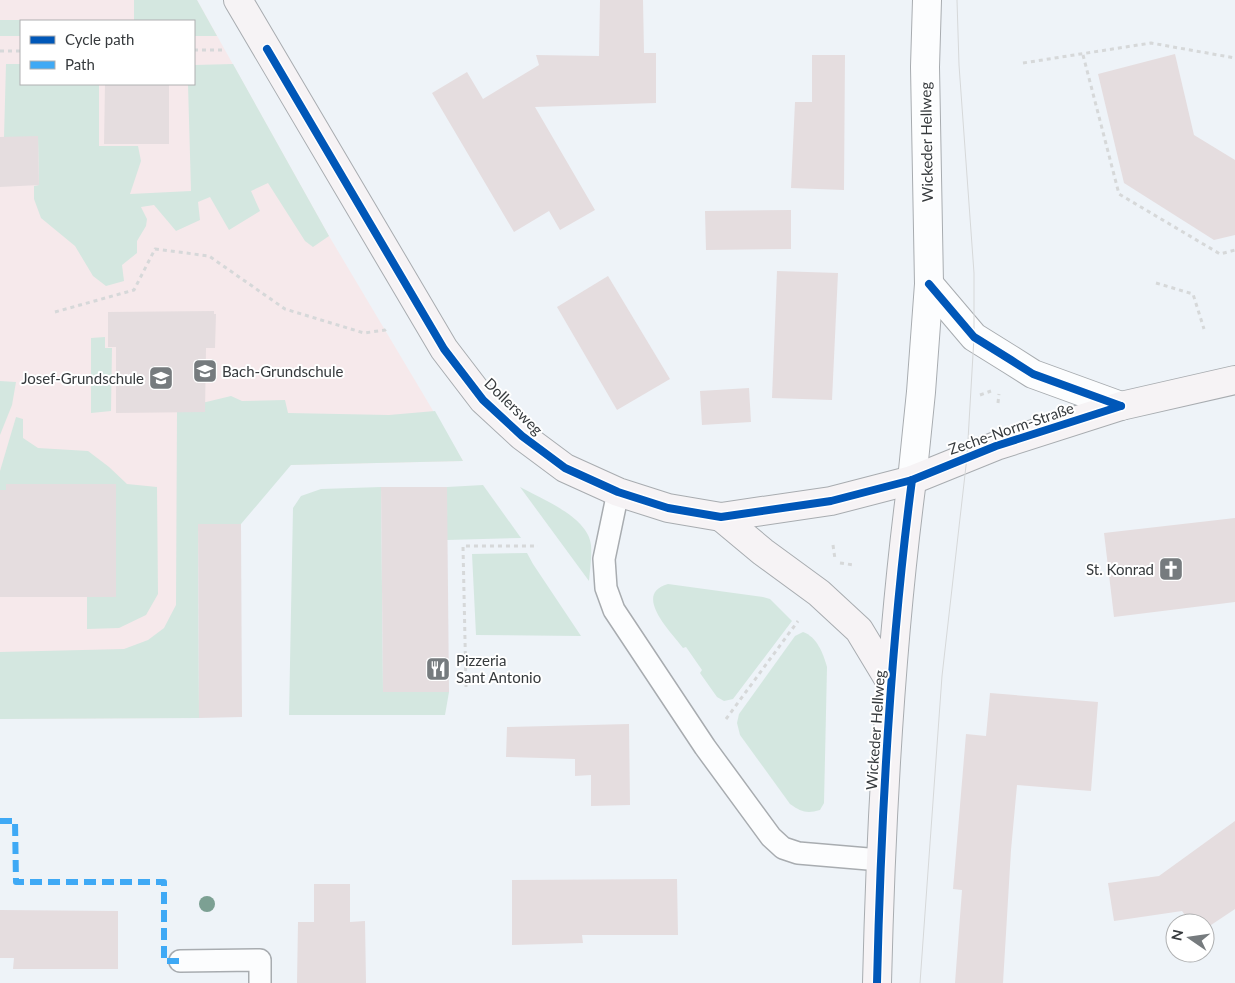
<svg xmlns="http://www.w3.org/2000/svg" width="1235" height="983" viewBox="0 0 1235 983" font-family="Lato,sans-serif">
	<rect width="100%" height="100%" fill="#eef3f8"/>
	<!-- education -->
	<path fill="#f6e9eb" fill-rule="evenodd" d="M0,0h197l132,236 134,225 -172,4h-99l7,253 -199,1zM21,21h173v63h-173z"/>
	<!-- green -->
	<g fill="#d4e7e0">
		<polygon points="134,0 197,0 217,36 194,36 194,21 21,21 21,36 0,36 0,20 134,20"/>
		<polygon points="6,64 21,64 21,84 99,84 99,146 138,146 141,161 130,194 191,191 188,84 194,84 194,65 233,64 329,236 313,247 305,241 268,183 251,191 260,211 229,230 210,197 198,202 200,220 176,231 154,205 141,207 147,219 146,226 137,241 137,253 122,265 124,281 106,286 93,276 75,246 41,218 34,199 34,186 39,185 38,137 4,137"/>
		<polygon points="105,337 105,348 112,348 111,411 91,413 91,338"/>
		<polygon points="0,381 16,382 12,405 0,435"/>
		<polygon points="231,396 242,401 285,400 288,413 389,415 435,411 463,461 291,465 241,524 198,524 199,718 0,719 0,652 124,649 148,640 164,628 176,605 177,412 201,412 202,403"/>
		<polygon points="16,417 23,419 23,438 38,448 88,451 109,467 127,484 157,487 158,594 146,615 119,628 87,629 87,597 116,597 116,484 6,484 6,490 0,490 0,471"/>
		<polygon points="483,485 521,538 447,540 447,487"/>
		<polygon points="381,487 383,692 449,692 445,715 289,715 293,508 301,496 321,489"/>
		<path d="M520,487c22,12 68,30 71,58 1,12 -1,24 -2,36z"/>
		<polygon points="527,553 533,564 581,636 476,635 472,554"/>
		<path d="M668,584l95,13 7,2 22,22 -59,78 -9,2 -7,-4 -17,-24 2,-3 -16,-23 -3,1c-12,-16 -51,-54 -15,-64z"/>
		<path d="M803,632c14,5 20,21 24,35l-3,136 -4,7c-13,4 -19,2 -30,-6l-50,-69 -3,-12 2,-9 56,-78z"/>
	</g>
	<!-- building -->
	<g fill="#e5dddf">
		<polygon points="600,0 643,0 644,53 656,53 656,103 535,107 595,210 560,230 549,211 514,232 432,93 467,72 483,99 539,65 536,55 599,56"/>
		<polygon points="1175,54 1194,135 1235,160 1235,235 1214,240 1124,183 1098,74"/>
		<polygon points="812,55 845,55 844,190 791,188 795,102 812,102"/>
		<polygon points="105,84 169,84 169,144 104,144"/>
		<polygon points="38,136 39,185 0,187 0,137"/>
		<polygon points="791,210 791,249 706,250 705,211"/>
		<polygon points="777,271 838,273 832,400 772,398"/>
		<polygon points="608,276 670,379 617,410 557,307"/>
		<polygon points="214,311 214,314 216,314 215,348 206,348 205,412 116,413 116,347 108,347 108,312"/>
		<polygon points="749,388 751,422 702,425 700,391"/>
		<polygon points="6,484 116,484 116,597 0,597 0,490 6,490"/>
		<polygon points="381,487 447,487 449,692 383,692"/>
		<polygon points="1235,518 1235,602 1114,617 1104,533"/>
		<polygon points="198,524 241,524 242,717 199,718"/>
		<polygon points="990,693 1098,702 1091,791 1017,785 1011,850 1003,983 955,983 962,890 953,889 966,734 986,736"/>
		<polygon points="629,724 630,805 591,806 591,775 575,776 575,759 506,757 507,727"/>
		<polygon points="1235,821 1235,909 1205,929 1205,923 1191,923 1182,911 1114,921 1108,883 1159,876"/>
		<polygon points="677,879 678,935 582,935 583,943 512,945 512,880"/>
		<polygon points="314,884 350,884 350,922 365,921 366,983 297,983 298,922 314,922"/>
		<polygon points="0,910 118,911 118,969 13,969 14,958 0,958"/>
	</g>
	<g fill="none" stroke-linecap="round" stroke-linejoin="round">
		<defs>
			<g id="service">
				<polyline points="618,492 604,559 606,588 614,610 705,747 771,837 783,848 798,853 880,860"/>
				<polyline points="180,961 260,960 260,983"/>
			</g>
			<g id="minor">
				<polyline points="929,284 974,337 1011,360 1033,374 1121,406"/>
				<polyline points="912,480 921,392 929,284 925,67 927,0"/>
			</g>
			<g id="secondary">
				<polyline points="238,0 444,349 483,400 522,436 565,468 618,492 668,508 721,517 831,501 912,480 996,446 1121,406 1235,380"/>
				<polyline points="721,517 763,552 819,593 859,630 891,683"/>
				<path d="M877,983c4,-168 13,-336 35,-503"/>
			</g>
		</defs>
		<!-- service casing -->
		<use href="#service" stroke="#a8acb0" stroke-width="24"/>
		<!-- minor casing -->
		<use href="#minor" stroke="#a8acb0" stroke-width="30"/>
		<!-- secondary casing -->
		<use href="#secondary" stroke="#a8acb0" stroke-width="30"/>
		<!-- path -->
		<g stroke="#d6d8d9" stroke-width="3" stroke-dasharray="4 4" stroke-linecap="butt">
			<polyline points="194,50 226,50"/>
			<polyline points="0,51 21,51"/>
			<polyline points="1083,55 1119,194 1220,254 1235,250"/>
			<polyline points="1023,63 1151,43 1235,58"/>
			<polyline points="1156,283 1193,294 1204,329"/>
			<polyline points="55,312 134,290 155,249 209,256 285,309 364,333 385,330 389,327"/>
			<polyline points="980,395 991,391"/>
			<polyline points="998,403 999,394"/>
			<polyline points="833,545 835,559"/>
			<polyline points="840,563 854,565"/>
			<polyline points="466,687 463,546 538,546"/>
			<polyline points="726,719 798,621"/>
		</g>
		<!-- service -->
		<use href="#service" stroke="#fcfdfe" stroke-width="21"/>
		<!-- minor -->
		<use href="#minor" stroke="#fcfdfe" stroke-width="28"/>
		<!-- secondary -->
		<use href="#secondary" stroke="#f6f3f5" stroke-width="28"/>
		<!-- tram -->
		<polyline stroke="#d6d8d9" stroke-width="1" points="920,983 942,676 967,457 974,337 974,273 959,65 957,0"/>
		<!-- quiet -->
		<polyline stroke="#3fa9f5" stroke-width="6" stroke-dasharray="12 6" stroke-linecap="butt" points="0,821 15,821 16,882 164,882 164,961 180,961"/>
		<defs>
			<g id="cycleway">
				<polyline points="267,49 444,349 483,400 522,436 565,468 618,492 668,508 721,517 831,501 912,480 996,446 1121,406"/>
				<polyline points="929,284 974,337 1011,360 1033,374 1121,406"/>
				<path d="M877,983c4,-168 13,-336 35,-503"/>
			</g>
		</defs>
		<!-- cycleway casing -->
		<use href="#cycleway" stroke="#fff" stroke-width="11"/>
		<!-- cycleway -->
		<use href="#cycleway" stroke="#0057b8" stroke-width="8"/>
	</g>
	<!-- trees -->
	<circle fill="#7ca093" cx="207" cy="904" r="8"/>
	<!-- icons -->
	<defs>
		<symbol id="school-square" viewBox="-11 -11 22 22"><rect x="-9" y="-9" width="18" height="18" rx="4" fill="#767b7e" stroke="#fff"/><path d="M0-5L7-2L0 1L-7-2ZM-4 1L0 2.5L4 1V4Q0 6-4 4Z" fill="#fff"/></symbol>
		<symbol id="church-square" viewBox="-11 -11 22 22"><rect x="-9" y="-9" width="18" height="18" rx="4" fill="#767b7e" stroke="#fff"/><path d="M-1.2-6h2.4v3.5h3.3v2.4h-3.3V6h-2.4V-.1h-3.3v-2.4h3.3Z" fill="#fff"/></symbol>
		<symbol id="restaurant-square" viewBox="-11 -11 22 22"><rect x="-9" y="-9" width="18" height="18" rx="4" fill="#767b7e" stroke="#fff"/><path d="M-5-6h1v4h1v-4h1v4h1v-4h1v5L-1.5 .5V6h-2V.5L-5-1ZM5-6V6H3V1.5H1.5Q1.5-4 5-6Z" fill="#fff"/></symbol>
	</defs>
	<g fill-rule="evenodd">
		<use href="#school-square" x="191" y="357" width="28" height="28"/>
		<use href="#school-square" x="147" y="364" width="28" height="28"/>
		<use href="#church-square" x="1157" y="555" width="28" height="28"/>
		<use href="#restaurant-square" x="424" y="655" width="28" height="28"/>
	</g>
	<g text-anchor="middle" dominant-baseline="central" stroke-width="4" stroke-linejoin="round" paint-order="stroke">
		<!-- street labels -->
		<g font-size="15" fill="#363a3d" stroke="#fff">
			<text transform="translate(926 142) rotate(-91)">Wickeder Hellweg</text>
			<text transform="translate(514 406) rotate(44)">Dollersweg</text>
			<text transform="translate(1011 428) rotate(-19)">Zeche-Norm-Straße</text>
			<text transform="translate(875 730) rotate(-86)">Wickeder Hellweg</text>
		</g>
		<!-- poi labels -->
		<g font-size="15" fill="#363a3d" stroke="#fff" text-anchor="start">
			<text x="222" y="371">Bach-Grundschule</text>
			<text x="144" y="378" text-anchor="end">Josef-Grundschule</text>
			<text x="1154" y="569" text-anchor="end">St. Konrad</text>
			<text x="456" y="660">Pizzeria<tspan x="456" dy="17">Sant Antonio</tspan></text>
		</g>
	</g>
	<!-- legend -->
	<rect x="20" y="20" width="175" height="65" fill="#ffffff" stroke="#afb0b1"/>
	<rect x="30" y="36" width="25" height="8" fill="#0057b8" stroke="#afb0b1"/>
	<text x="65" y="45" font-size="15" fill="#363a3d">Cycle path</text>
	<rect x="30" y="61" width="25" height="8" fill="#3fa9f5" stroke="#afb0b1"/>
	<text x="65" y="70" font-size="15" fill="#363a3d">Path</text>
	<!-- north arrow -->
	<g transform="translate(1190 938) rotate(283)"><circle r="24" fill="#ffffff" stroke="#afb0b1"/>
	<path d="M0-4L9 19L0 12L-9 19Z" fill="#767b7e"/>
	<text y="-8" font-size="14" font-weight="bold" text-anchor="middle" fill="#363a3d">N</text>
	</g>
</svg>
